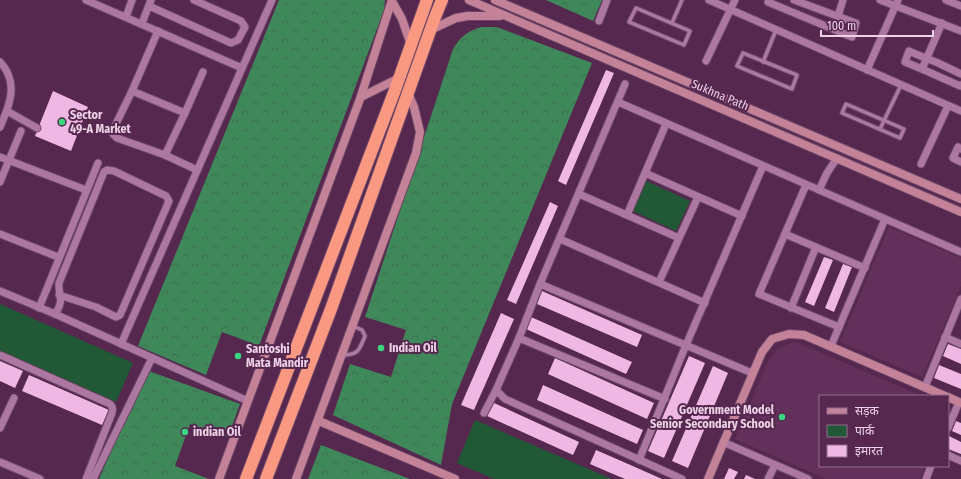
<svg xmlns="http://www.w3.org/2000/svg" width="961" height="479" viewBox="0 0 961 479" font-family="'Fira Sans Condensed','Noto Sans Devanagari',sans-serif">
	<defs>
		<pattern id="forest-crowns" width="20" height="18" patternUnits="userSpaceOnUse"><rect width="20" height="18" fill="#3e8859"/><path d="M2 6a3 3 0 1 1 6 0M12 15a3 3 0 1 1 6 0" fill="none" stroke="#416e52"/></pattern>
	</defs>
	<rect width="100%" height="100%" fill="#56284f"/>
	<!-- built -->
	<g fill="#632f5b">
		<polygon points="889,227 961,258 961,286 922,377 840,342"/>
		<polygon points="796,342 922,396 820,396 820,466 925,466 920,479 826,479 735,439 768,361 777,350 788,344"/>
	</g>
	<!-- forest -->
	<g fill="url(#forest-crowns)">
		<polygon points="279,0 385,0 384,10 259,346 222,332 206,375 138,346"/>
		<polygon points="546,0 602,0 593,21"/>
		<path d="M482,27h14l6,2 90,34 -140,341 -11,61 -108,-50 17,-51 41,13 15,-47 -41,-13 88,-268c7,-12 16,-19 29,-22z"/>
		<polygon points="146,370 240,404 228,437 190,424 175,466 209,479 99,479"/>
		<polygon points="321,445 410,479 308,479"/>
	</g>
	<!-- park -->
	<g fill="#215936">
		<polygon points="646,181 690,201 676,231 633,211"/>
		<polygon points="0,304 133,363 116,402 0,351"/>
		<polygon points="475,420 612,479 494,479 457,463"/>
	</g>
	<!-- building -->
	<g fill="#efb7e3">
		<polygon points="606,70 614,73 566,185 558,181"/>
		<polygon points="53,91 88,107 71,151 35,136"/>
		<polygon points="550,202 558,206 516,304 507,300"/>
		<polygon points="824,257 833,260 814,306 805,302"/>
		<polygon points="843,264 852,267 834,312 825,308"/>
		<polygon points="542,291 642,335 637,347 537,304"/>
		<polygon points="501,313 514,319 474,410 461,405"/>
		<polygon points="531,317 632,362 626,374 526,329"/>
		<polygon points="948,344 961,349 961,364 943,356"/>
		<polygon points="689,356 705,363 664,458 648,451"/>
		<polygon points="555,358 654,403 647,419 548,374"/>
		<polygon points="0,361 23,371 15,388 0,381"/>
		<polygon points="939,365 961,374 961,389 934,378"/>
		<polygon points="713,366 728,373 688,468 672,461"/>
		<polygon points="29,375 109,410 102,425 22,391"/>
		<polygon points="543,385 643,430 637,444 537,400"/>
		<polygon points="494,403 579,442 573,455 487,416"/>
		<polygon points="956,421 961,423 961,435 952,431"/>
		<polygon points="949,436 961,442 961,454 948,449"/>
		<polygon points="596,450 635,467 662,479 625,479 606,471 590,464"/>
		<polygon points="729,468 738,472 734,479 724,479"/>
		<polygon points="746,475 755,479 744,479"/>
	</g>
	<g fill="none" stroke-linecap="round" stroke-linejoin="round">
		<defs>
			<g id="lane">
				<polygon points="636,8 690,31 684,45 629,22"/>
				<polyline points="672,23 682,0"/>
				<polygon points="743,53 797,75 792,89 737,66"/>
				<polyline points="763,62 776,30"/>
				<polygon points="846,104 904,129 900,138 842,113"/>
				<polyline points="880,129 901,85"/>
				<path d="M342,355c17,0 17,-5 23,-19l-3,-6 -9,-4"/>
			</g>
			<g id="street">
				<polyline points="86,0 242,68"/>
				<polyline points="709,0 961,111"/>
				<polyline points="769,0 768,2 852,37 856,23 794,0"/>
				<polyline points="880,0 961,31"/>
				<polyline points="946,0 961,6"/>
				<polyline points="149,6 231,43 238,40 245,27 241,21 194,0"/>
				<polyline points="838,16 843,0"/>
				<polyline points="126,17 132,0"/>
				<polyline points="599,21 607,0"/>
				<polyline points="142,23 151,0"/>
				<path d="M942,23l-20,46 -17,-7 4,-11c9,4 18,8 27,11l25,12"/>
				<polyline points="158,31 132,91 113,130 113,134 117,138 165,155 197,170"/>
				<polyline points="706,61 735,0"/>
				<path d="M0,62c19,20 10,43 0,65"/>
				<polyline points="922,69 960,86 961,85"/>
				<polyline points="867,70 898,0"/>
				<polyline points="625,84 540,284 519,338 496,390 505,399 682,479"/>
				<polyline points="132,91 185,113 165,155"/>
				<polyline points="618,102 961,252"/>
				<polyline points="7,111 37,128"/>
				<polyline points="185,113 203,72"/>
				<polyline points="961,149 958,147 953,158 961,162"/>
				<polyline points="0,157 86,190"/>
				<polyline points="921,164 948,106"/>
				<polyline points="645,173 742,216"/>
				<polyline points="0,182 21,131"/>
				<polyline points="806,185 759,294 839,327"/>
				<polyline points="819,190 827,173 837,158"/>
				<polyline points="579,194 679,238"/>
				<polyline points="627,215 666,124"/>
				<polyline points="0,234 58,257"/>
				<polyline points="785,234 865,268"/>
				<polyline points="560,239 705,303"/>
				<polyline points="659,282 698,197"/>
				<polyline points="540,284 752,373"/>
				<polyline points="0,291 55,314 248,401"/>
				<polyline points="39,308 98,163"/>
				<polyline points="791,308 816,247"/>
				<path d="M55,314c2,-3 4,-6 5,-10 2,-6 -2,-14 -1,-21l45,-111 3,-2 7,1 52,25 3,5 -49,114 -4,2 -20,-10 -37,-12"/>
				<polyline points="945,337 961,344"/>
				<polyline points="519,338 665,399"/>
				<polyline points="121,344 272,0"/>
				<polyline points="831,346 885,219"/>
				<path d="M0,355l110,49c3,3 3,5 2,9l-26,66"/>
				<polyline points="925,387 961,299"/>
				<polyline points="484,413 496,390"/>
				<polyline points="0,428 14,398"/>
				<polyline points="948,428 959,402"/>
				<polyline points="723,442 808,479"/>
				<polyline points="948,455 961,461"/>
				<polyline points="639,460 686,345 763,166"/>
				<polyline points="0,462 40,479"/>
				<polyline points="93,479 152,358"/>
				<polyline points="768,479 775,465"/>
				<polyline points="926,479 931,466"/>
			</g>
			<g id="secondary">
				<polyline points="469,0 961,212"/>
				<polyline points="495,0 961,199"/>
				<polyline points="392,1 402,19 411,45"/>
				<polyline points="430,30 456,18 468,16 500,16"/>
				<polyline points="361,97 399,78"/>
				<polyline points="948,397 961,403"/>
				<polyline points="319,421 455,479"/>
				<polyline points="219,479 360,99 392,0"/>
				<polyline points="296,479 416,153 420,132 414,107 408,93"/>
				<polyline points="708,479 762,352 772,339 789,334 804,335 945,396"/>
			</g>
			<g id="highway">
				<polyline points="246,479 395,90 427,0"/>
				<polyline points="266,479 331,309 435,17 442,0"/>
			</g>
		</defs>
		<!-- lane casing -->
		<use href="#lane" stroke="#6c4566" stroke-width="5.5"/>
		<!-- street casing -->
		<use href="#street" stroke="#6c4566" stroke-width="9"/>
		<!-- secondary casing -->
		<use href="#secondary" stroke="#6c4566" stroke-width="10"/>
		<!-- highway casing -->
		<use href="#highway" stroke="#6c4566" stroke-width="14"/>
		<!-- lane -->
		<use href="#lane" stroke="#ac78a2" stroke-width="3.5"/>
		<!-- street -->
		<use href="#street" stroke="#ac78a2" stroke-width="7"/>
		<!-- secondary -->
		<use href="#secondary" stroke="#c38298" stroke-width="8"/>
		<!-- highway -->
		<use href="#highway" stroke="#fa9882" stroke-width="12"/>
	</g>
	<!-- markers -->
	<g fill="#3ad77f" stroke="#56284f" stroke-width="1.5">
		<circle cx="62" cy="122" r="4"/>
		<circle cx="381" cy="348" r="4"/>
		<circle cx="238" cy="356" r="4"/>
		<circle cx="782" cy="417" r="4"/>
		<circle cx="185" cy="432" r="4"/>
	</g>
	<g text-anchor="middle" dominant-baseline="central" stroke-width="4" stroke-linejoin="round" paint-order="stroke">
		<!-- street labels -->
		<g font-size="12" fill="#eed2e8" stroke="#56284f">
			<text transform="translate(720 95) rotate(23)">Sukhna Path</text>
		</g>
		<!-- poi labels -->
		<g font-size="12" font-weight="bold" fill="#eed2e8" stroke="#56284f" text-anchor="start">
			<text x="70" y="115">Sector<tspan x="70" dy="14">49-A Market</tspan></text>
			<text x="389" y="348">Indian Oil</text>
			<text x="246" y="349">Santoshi<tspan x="246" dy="14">Mata Mandir</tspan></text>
			<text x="774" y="410" text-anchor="end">Government Model<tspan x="774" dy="14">Senior Secondary School</tspan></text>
			<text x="193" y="432">indian Oil</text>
		</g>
	</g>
	<!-- legend -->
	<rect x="819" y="395" width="130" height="72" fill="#56284f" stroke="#936c8c"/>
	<rect x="827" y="408" width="20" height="6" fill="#c38298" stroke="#936c8c"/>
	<text x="855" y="415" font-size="12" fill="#eed2e8">सड़क</text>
	<rect x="827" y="425" width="20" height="12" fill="#215936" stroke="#936c8c"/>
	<text x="855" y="435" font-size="12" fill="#eed2e8">पार्क</text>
	<rect x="827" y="445" width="20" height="12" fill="#efb7e3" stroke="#936c8c"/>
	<text x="855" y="455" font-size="12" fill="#eed2e8">इमारत</text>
	<!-- scale -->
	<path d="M821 30v6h112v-6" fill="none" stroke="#eed2e8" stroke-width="2"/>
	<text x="827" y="30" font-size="12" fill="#eed2e8" stroke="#56284f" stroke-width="3" paint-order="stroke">100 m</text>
</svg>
